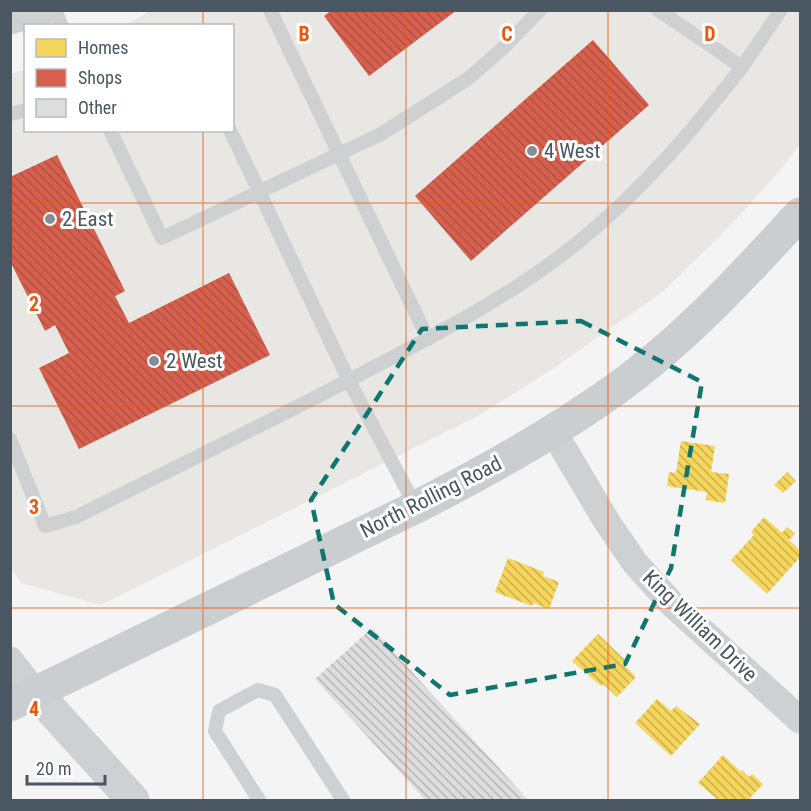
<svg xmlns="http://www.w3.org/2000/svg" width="811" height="811" font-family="'Roboto Condensed',sans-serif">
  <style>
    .commercial { fill: #e8e7e3 }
    .homes { fill: url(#homes-back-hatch) }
    .shops { fill: url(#shops-back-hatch) }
    .building { fill: url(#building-back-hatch) }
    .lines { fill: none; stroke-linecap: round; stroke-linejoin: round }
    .lane { stroke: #ced0d2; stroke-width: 14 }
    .street { stroke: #ced0d2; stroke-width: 27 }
    .secondary { stroke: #ced0d4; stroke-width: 33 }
    .primary { stroke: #caced1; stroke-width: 33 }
    .marked { fill: none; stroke: #0f766e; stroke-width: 4.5; stroke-dasharray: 12 8; stroke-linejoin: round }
    .grid { fill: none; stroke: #e8590c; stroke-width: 1.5; stroke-opacity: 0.55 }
    .poi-dot { fill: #868d94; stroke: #fff; stroke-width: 2 }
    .labels { text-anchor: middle; stroke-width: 6; stroke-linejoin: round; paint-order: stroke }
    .poi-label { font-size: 21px; fill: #4a5661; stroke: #fff; text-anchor: start }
    .street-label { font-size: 21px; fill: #4a5661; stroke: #fff }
    .grid-label { font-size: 20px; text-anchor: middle; font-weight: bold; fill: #e8590c; stroke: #fff; stroke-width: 6; stroke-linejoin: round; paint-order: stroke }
  </style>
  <defs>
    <pattern id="homes-back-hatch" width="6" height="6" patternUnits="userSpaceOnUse" patternTransform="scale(1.5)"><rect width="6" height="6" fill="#f6d55c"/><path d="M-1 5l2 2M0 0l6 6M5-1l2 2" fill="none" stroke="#c9b04f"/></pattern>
    <pattern id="shops-back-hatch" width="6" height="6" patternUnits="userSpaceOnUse" patternTransform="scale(1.5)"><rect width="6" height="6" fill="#d6604d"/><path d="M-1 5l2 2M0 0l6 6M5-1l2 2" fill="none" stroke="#b05243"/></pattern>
    <pattern id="building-back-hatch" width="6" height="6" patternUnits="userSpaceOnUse" patternTransform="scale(1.5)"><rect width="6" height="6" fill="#ddddde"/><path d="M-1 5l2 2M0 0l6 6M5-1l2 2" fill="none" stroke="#b5b6b7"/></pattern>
  </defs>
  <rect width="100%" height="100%" fill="#f4f4f4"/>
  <!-- commercial -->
  <path class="commercial" d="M151,10L800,11V145L772,180L720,236L661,293L554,368L480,415L101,605L21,583L11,569L10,74L25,69L26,130H232V26L126,25Z"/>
  <!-- homes -->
  <path class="homes" d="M681,441L715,446L711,472L729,474L725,503L706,500L707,492L667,486L669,472L676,473Z
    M787,472L796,481L783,493L774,485Z
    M764,517L782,533L787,527L795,534L789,540L800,550V557L767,594L731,560L754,535L751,532Z
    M508,558L544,572L543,576L559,582L549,609L533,603L532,606L495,592Z
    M598,634L625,660L622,663L636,677L617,697L603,684L601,686L572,661Z
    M657,699L671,711L676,706L700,724L671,756L635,723Z
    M723,755L741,772L742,770L749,777L752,774L763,784L748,800H718L698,783Z"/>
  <!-- shops -->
  <path class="shops" d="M332,10H457L369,76L324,16Z
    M593,40L649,105L471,261L415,196Z
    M57,155L125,291L115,296L129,323L229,273L270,355L79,449L39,368L69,353L55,325L45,331L10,261V177Z"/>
  <!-- building -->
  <path class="building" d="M372,628L528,800H425L315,679Z"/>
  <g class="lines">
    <!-- lane -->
    <path class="lane" d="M55,10L62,26
      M270,10L428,339
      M742,67L781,10
      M10,114L26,110
      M110,130L162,238L381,134L469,78L504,47L540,10
      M230,130L349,381L416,507
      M10,439L45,526L76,517C178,466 280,417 380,364C450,327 520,290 581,240C643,189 693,130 742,67L658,10
      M259,800L215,731L219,711L258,690L275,695L343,800"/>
    <!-- street -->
    <path class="street" d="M10,21L47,10
      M553,431L607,522L635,563L672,604L800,720
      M10,660L36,693"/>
    <!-- secondary -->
    <path class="secondary" d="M36,693L133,800"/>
    <!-- primary -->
    <path class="primary" d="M10,705L416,507C485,472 553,434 616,389C685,339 743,276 800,214"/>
  </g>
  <!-- marked area -->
  <path class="marked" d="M581,321L702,382L671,568L625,664L450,695L334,604L311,500L422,329Z"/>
  <!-- grid -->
  <path class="grid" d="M203,10V26M406,10V800M608,10V800M203,130V800M10,203H800M10,406H800M10,608H800"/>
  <!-- markers -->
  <g class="poi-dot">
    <circle cx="532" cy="151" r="6"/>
    <circle cx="50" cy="219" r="6"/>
    <circle cx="154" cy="361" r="6"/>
  </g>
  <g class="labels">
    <!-- poi labels -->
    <g class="poi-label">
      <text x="544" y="158">4 West</text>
      <text x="62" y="226">2 East</text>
      <text x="166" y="368">2 West</text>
    </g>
    <!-- street labels -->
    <g class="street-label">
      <text transform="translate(431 497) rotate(-27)" y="7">North Rolling Road</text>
      <text transform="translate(700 626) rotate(44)" y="7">King William Drive</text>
    </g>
  </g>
  <g class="grid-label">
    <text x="304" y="41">B</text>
    <text x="507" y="41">C</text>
    <text x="710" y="41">D</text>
    <text x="34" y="311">2</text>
    <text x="34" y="514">3</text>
    <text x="34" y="716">4</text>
  </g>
  <!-- border -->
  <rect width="811" height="811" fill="none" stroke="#4a5661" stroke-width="24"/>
  <!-- legend -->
  <rect x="24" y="24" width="210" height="108" fill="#ffffff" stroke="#b7bbc0" stroke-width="1.5"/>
  <rect x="36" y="39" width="30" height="18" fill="#f6d55c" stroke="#b7bbc0" stroke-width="1.5"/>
  <text x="78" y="54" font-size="18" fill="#4a5661">Homes</text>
  <rect x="36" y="69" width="30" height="18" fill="#d6604d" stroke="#b7bbc0" stroke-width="1.5"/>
  <text x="78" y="84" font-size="18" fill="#4a5661">Shops</text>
  <rect x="36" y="99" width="30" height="18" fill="#ddddde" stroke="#b7bbc0" stroke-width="1.5"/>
  <text x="78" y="114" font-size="18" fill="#4a5661">Other</text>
  <!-- scale -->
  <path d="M27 775v9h78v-9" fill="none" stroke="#4a5661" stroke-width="3"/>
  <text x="36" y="775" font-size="18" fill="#4a5661" stroke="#ffffff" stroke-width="4.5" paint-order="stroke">20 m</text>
</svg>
